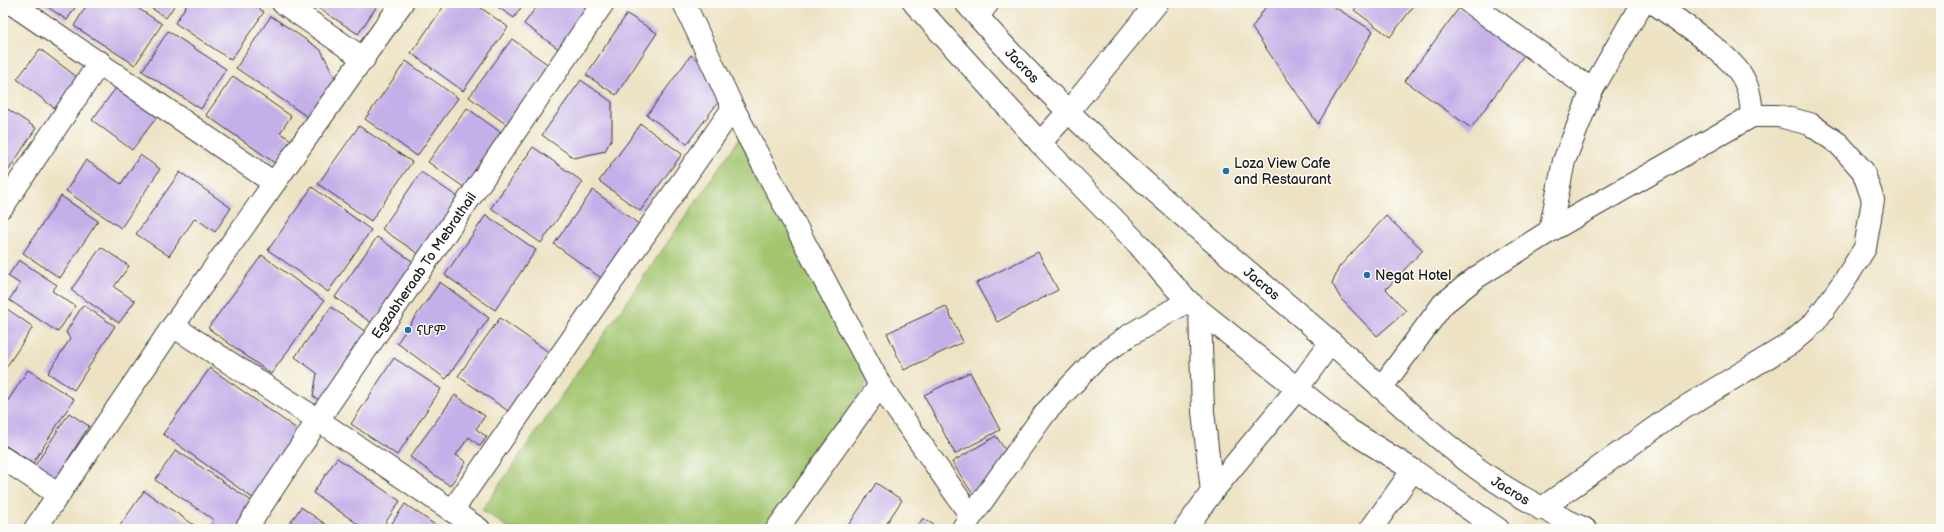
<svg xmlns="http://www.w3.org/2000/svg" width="1944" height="532" font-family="'Balsamiq Sans','Noto Sans Ethiopic',sans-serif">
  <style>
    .green { fill: #a2c56e; stroke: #5f7045 }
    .building { fill: #c4b0e8 }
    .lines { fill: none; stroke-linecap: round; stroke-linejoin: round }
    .minor-casing { stroke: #3b3a35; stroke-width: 24 }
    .primary-casing { stroke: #3b3a35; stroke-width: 24 }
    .minor { stroke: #fff; stroke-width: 22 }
    .primary { stroke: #fff; stroke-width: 22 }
    .poi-dot { fill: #1f6fb2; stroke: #fdfcf7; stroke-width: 1.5 }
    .labels { text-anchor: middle; stroke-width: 3; stroke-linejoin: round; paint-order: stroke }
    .street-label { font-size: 14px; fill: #1c1c1c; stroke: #fdfcf7 }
    .poi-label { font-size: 14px; fill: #1c1c1c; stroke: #fdfcf7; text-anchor: start }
  </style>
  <rect width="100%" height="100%" fill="#fdfcf7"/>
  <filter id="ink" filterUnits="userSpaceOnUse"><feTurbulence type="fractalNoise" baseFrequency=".025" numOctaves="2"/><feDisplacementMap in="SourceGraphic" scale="8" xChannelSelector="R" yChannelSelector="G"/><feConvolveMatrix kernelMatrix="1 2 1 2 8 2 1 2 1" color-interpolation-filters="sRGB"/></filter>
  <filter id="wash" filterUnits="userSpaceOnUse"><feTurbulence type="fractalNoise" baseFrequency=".012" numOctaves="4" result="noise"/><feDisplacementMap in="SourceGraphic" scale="16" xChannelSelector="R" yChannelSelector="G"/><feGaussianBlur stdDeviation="0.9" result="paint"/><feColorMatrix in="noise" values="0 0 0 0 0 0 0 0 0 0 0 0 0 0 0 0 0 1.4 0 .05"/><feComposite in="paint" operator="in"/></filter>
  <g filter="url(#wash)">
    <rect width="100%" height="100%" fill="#ede3c4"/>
    <!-- green -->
    <path class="green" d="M740,138L873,375L766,529H510L482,510Z"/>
    <g id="blocks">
      <!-- building -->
      <path class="building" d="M42,3H78L67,20Z
        M88,3H130L162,24L135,65L74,26Z
        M144,3H176L166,18Z
        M188,3H250L264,12L231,60L175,23Z
        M320,3H379L358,34L317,7Z
        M446,3H474L508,27L463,91L411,53Z
        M492,3H524L514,18Z
        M539,3H592L560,50L524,24Z
        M1268,3H1328L1373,31L1318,124L1252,28Z
        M1360,3H1416L1390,37L1354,10Z
        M1459,8L1524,55L1471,128L1405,81Z
        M627,14L657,33L616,95L586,75Z
        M271,16L321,50L337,82L312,120L236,68Z
        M168,31L226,69L201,109L142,71Z
        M512,39L550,66L507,125L469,97Z
        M40,49L81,80L58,111L17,79Z
        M691,55L709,69L722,97L687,144L647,115Z
        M406,61L458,98L417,156L365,119Z
        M233,76L291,116L280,133L291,140L275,163L206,115Z
        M581,80L612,102V138L605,151L574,158L542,135Z
        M119,84L159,114L132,150L92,120Z
        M3,106L36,128L3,179Z
        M467,108L503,134L465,188L428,162Z
        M641,124L682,154L640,211L599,181Z
        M359,126L412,162L371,221L318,184Z
        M533,147L583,182L541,243L491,208Z
        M140,155L160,169L121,228L66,191L86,160L121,184Z
        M180,172L231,208L215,232L195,218L169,256L136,234Z
        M421,172L459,198L420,255L382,229Z
        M312,187L371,230L328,292L268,250Z
        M593,190L640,225L601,278L554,244Z
        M61,196L98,221L60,278L23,253Z
        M486,215L536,250L495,310L445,275Z
        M1386,216L1423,250L1386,289L1406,311L1377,336L1341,299L1332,283L1339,267Z
        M377,237L415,263L373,324L335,297Z
        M101,247L129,266L114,287L135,301L119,323L71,290Z
        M1038,252L1058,290L997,322L976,283Z
        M262,255L324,301L271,374L208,328Z
        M19,260L57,285L52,291L75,306L58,332L9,300L20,284L8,276Z
        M440,282L489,318L446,379L397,343Z
        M83,305L115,326L74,390L48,373L70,339L66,332Z
        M3,306L33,327L3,372Z
        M946,306L963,342L904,370L887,333Z
        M331,307L370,335L322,402L313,396L317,373L295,357Z
        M500,318L550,353L508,411L458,376Z
        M394,358L441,389L397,455L351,424Z
        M210,368L301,432L254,499L163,434Z
        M28,370L74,399L33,463L3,444V408Z
        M970,372L1000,430L955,454L924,395Z
        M455,395L485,416L476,429L487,437L480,446L469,437L456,455L466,462L450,486L410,457Z
        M69,413L89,426L55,480L34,467Z
        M996,436L1009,456L974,496L952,462Z
        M176,450L256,504L239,529H208L214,520L155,480Z
        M337,458L400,501L381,529H365L313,493Z
        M876,483L902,500L883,529H846Z
        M144,491L200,529H122L119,527Z
        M405,504L441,529H388Z
        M301,507L332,529H286Z
        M923,518L940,529H916Z"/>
    </g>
  </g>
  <g filter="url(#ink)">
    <use href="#blocks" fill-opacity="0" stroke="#3b3a35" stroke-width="1"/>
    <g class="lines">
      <defs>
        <g id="minor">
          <path d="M11,3L274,183"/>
          <path d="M283,3L364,59"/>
          <path d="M684,3L733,108L880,385L971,516"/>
          <path d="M1470,3L1592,90"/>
          <path d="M1654,3C1677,20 1731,55 1743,78C1750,90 1751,103 1752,116"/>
          <path d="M978,16L988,3"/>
          <path d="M1040,143L1068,112L1157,3"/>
          <path d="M3,206L100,62"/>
          <path d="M1550,231L1564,161L1592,90L1642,3"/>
          <path d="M173,326L318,420L479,529"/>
          <path d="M1381,388L1443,304L1477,277L1550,231L1752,116H1779L1810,124L1839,144L1863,171L1873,200L1865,248L1845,280L1814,323L1791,343L1674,414L1541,509"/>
          <path d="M3,458L59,495"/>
          <path d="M452,511L733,108"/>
          <path d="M963,528L1045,413L1096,359L1128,336L1188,301"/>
          <path d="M35,529L173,326L402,3"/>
          <path id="s1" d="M246,529L318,420L603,3"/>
          <path d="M777,529L880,385"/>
          <path d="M1371,529L1413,470"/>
        </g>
        <g id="primary">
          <path d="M914,3L1040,143L1139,245L1163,274L1188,301L1349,430L1413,470L1498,529"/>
          <path id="s2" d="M966,3C1068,123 1191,223 1310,324C1366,372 1419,425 1478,469C1511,493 1548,512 1585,529"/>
          <path d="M1200,311L1203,412L1212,492"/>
          <path d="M1185,529L1212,492L1297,389L1331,342"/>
        </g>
      </defs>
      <!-- minor casing -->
      <use href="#minor" class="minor-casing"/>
      <!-- primary casing -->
      <use href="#primary" class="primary-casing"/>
      <!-- minor -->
      <use href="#minor" class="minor"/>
      <!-- primary -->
      <use href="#primary" class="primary"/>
    </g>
  </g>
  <!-- markers -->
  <g class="poi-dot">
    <circle cx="1226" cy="171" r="4"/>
    <circle cx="1367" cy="275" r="4"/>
    <circle cx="408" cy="330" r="4"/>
  </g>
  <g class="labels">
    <!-- street labels -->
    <g class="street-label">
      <text dy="5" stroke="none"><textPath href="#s2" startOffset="84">Jacros</textPath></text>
      <text dy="5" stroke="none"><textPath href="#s1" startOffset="318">Egzabheraab To Mebrathail</textPath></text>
      <text dy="5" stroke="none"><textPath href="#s2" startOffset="408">Jacros</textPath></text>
      <text dy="5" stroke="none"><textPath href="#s2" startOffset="732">Jacros</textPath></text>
    </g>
    <!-- poi labels -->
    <g class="poi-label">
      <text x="1234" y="168">Loza View Cafe<tspan x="1234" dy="16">and Restaurant</tspan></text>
      <text x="1375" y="280">Negat Hotel</text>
      <text x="416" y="335">ናሆም</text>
    </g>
  </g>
  <!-- margin -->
  <rect width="1944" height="532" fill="none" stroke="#fdfcf7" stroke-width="16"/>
</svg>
